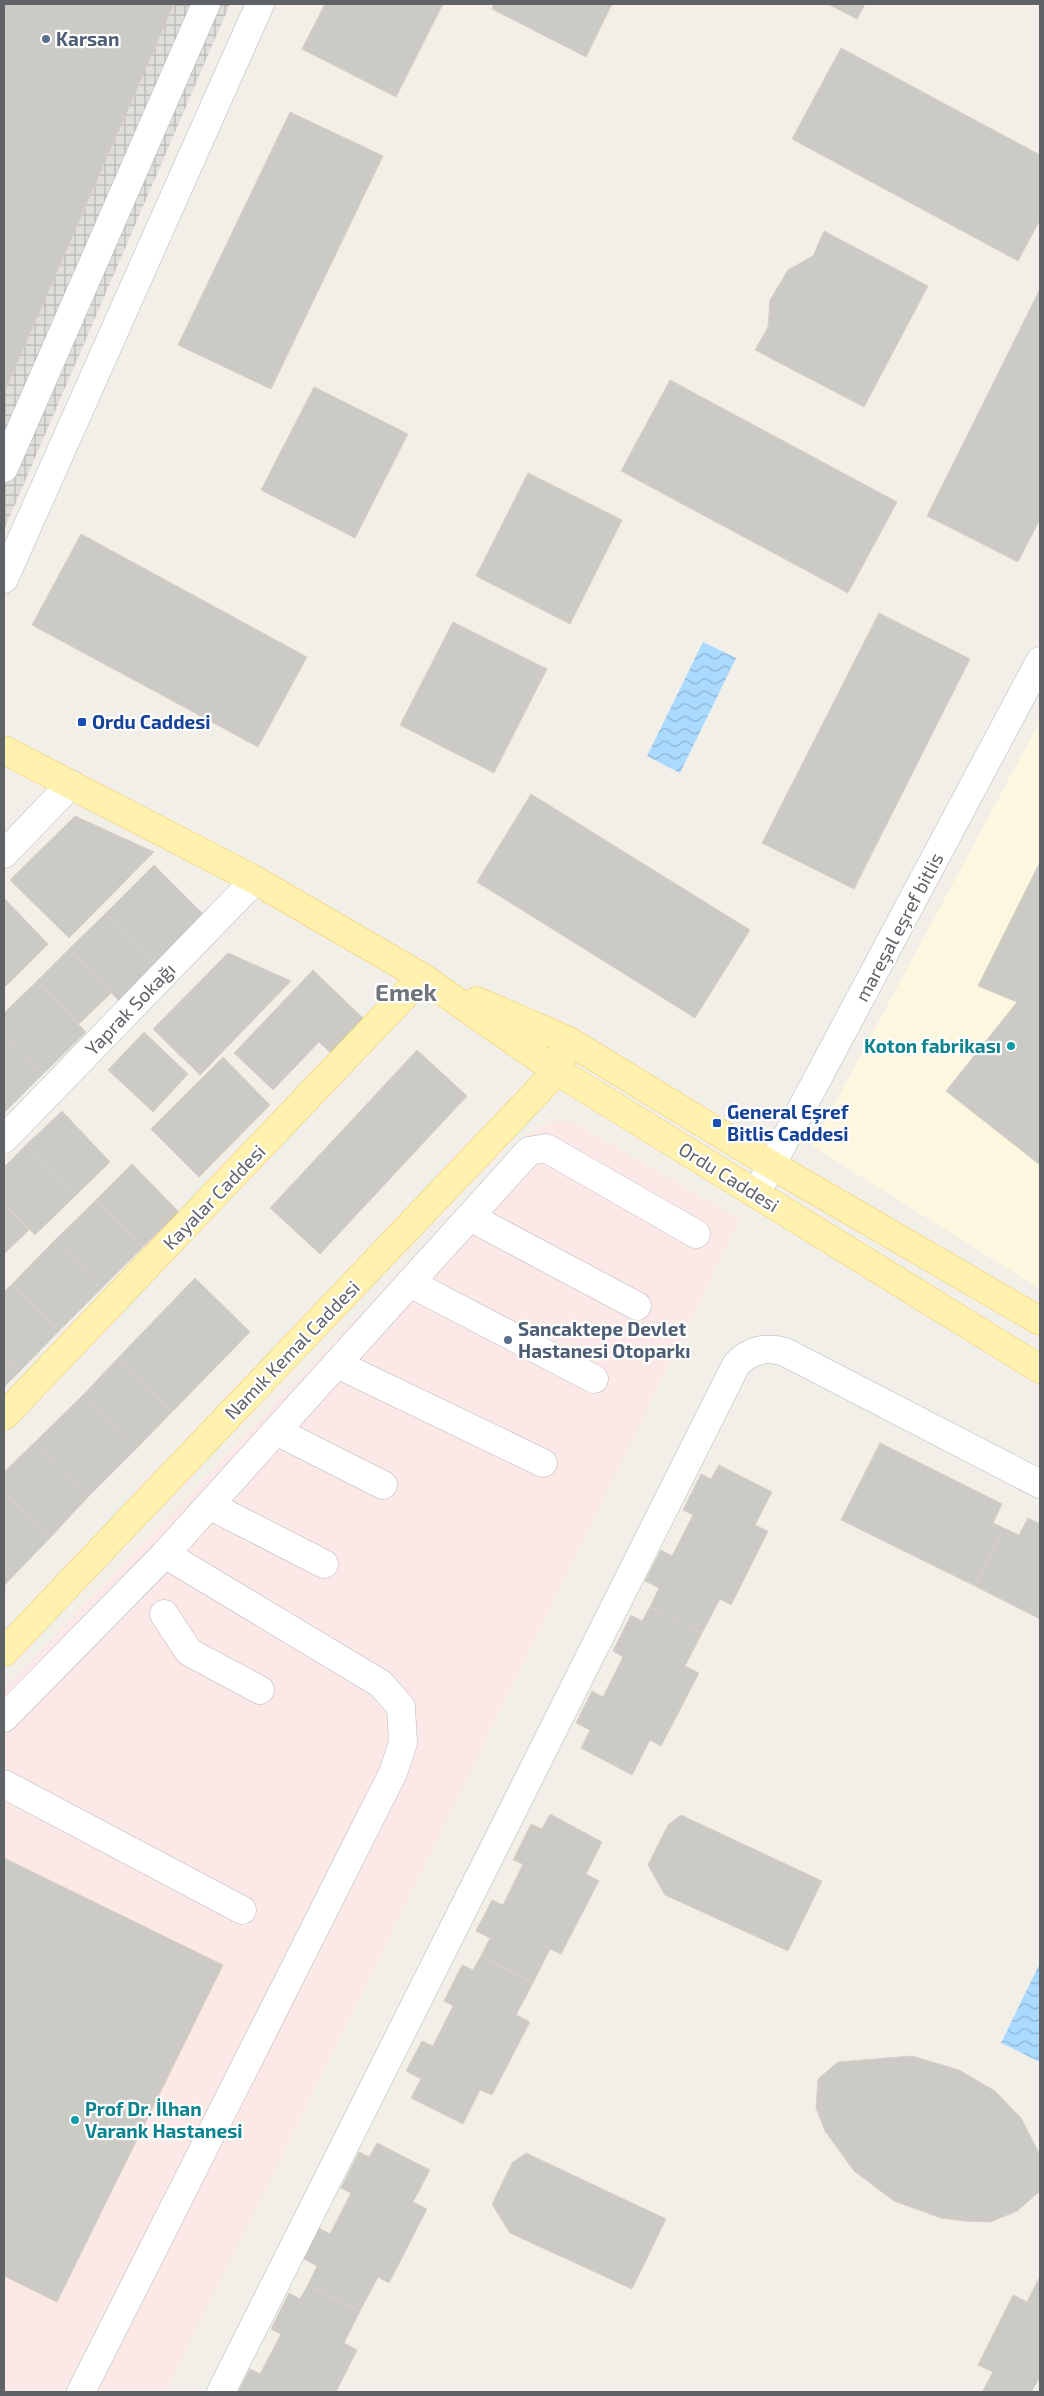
<svg xmlns="http://www.w3.org/2000/svg" width="1044" height="2396" font-family="'Exo 2',sans-serif">
  <style>
    .commercial { fill: #fef7e0 }
    .industrial { fill: url(#industrial-grid) }
    .medical { fill: #fce8e6 }
    .water { fill: url(#water-waves) }
    .building { fill: #cccac5; stroke: #d6d1c6 }
    .lines { fill: none; stroke-linecap: round; stroke-linejoin: round }
    .minor-casing { stroke: #b5b8bc; stroke-width: 29 }
    .major-casing { stroke: #f2c960; stroke-width: 29 }
    .minor { stroke: #fff; stroke-width: 28 }
    .major { stroke: #fff2af; stroke-width: 28 }
    .service-dot { fill: #5c6f8a; stroke: #fff; stroke-width: 2 }
    .transit-dot { fill: #1a4fb4; stroke: #fff; stroke-width: 2 }
    .culture-dot { fill: #0f9aa8; stroke: #fff; stroke-width: 2 }
    .labels { text-anchor: middle; stroke-width: 4.5; stroke-linejoin: round; paint-order: stroke }
    .service-label { font-size: 19px; font-weight: bold; fill: #4e5e75; stroke: #fff; text-anchor: start }
    .transit-label { font-size: 19px; font-weight: bold; fill: #164399; stroke: #fff; text-anchor: start }
    .street-label { font-size: 19px; fill: #5f6368; stroke: #fff }
    .culture-label { font-size: 19px; font-weight: bold; fill: #0d838f; stroke: #fff; text-anchor: end }
    .district-label { font-size: 24px; font-weight: bold; fill: #70757a; stroke: #fff }
  </style>
  <defs>
    <pattern id="industrial-grid" width="8" height="8" patternUnits="userSpaceOnUse" patternTransform="scale(1.25)"><rect width="8" height="8" fill="#e0deda"/><path d="M0 4h8M4 0v8" fill="none" stroke="#b9b8b5"/></pattern>
    <pattern id="water-waves" width="16" height="10" patternUnits="userSpaceOnUse" patternTransform="scale(1.25)"><rect width="16" height="10" fill="#aadaff"/><path d="M0 5q4-4 8 0t8 0" fill="none" stroke="#8eb4d2"/></pattern>
  </defs>
  <rect width="100%" height="100%" fill="#f1efe8"/>
  <!-- commercial -->
  <path class="commercial" d="M1040,721V1289L812,1146Z"/>
  <!-- industrial -->
  <path class="industrial" d="M4,4H230L4,530Z"/>
  <!-- medical -->
  <path class="medical" d="M549,1121H571L740,1219L338,2043L165,2392H4V1689L164,1522L529,1134Z"/>
  <!-- water -->
  <path class="water" d="M703,642L736,658L680,773L647,756Z
    M1040,1963V2062L1001,2043Z"/>
  <!-- building -->
  <path class="building" d="M4,4H174L4,393Z
    M325,4H443L396,97L302,49Z
    M494,4H612L586,57L492,9Z
    M828,4H865L857,19Z
    M841,48L1040,155V220L1018,261L792,139Z
    M290,112L383,156L271,389L178,345Z
    M824,231L928,286L864,407L755,350L768,327L770,300L788,270L813,256Z
    M1040,289V519L1018,562L927,516Z
    M670,380L897,502L848,593L621,471Z
    M314,387L408,434L355,538L261,490Z
    M528,473L622,520L570,624L476,576Z
    M81,534L307,657L258,747L32,625Z
    M879,613L970,659L854,889L762,843Z
    M453,622L547,669L494,773L400,725Z
    M531,794L750,930L695,1018L477,882Z
    M75,816L154,852L69,938L10,880Z
    M1040,862V1165L946,1091L1017,1002L978,986Z
    M154,865L208,919L160,967L106,913Z
    M4,898L48,944L6,986L4,984Z
    M106,913L160,967L122,1004L69,949Z
    M69,949L111,993L79,1024L37,981Z
    M228,953L291,981L200,1075L153,1029Z
    M313,970L366,1021L333,1055L319,1042L273,1090L234,1053Z
    M37,981L86,1032L43,1074L4,1033V1013Z
    M144,1032L188,1074L153,1112L108,1070Z
    M4,1033L43,1074L4,1113Z
    M417,1050L467,1096L320,1254L270,1208Z
    M223,1057L270,1105L199,1177L151,1129Z
    M62,1111L110,1162L76,1195L26,1145Z
    M26,1145L76,1195L35,1235L4,1203V1167Z
    M132,1164L179,1212L143,1247L96,1200Z
    M96,1200L143,1247L101,1289L54,1241Z
    M4,1203L29,1230L4,1254Z
    M54,1241L101,1289L59,1331L12,1284Z
    M195,1278L250,1332L172,1412L117,1359Z
    M12,1284L59,1331L18,1373L4,1358V1292Z
    M4,1358L18,1373L4,1387Z
    M117,1359L172,1412L138,1447L84,1394Z
    M84,1394L138,1447L87,1498L34,1443Z
    M34,1443L87,1498L51,1537L4,1492V1472Z
    M880,1443L1002,1504L993,1523L1004,1528L975,1586L841,1520Z
    M719,1465L772,1492L755,1525L768,1531L731,1605L720,1599L702,1633L650,1607L659,1588L645,1581L661,1550L672,1556L693,1515L683,1510L701,1474L711,1479Z
    M4,1492L51,1537L15,1574L4,1564Z
    M1028,1518L1040,1524V1619L975,1586L1004,1528L1019,1535Z
    M4,1564L15,1574L4,1586Z
    M650,1607L702,1633L685,1666L699,1673L661,1746L650,1740L632,1775L581,1748L590,1730L576,1723L592,1691L603,1697L623,1657L613,1651L631,1615L642,1621Z
    M550,1814L602,1842L586,1874L599,1881L561,1954L550,1949L533,1983L481,1956L490,1938L476,1931L492,1900L503,1905L523,1864L513,1860L531,1824L542,1829Z
    M681,1815L822,1881L788,1951L665,1895L648,1865L668,1825Z
    M4,1858L223,1965L57,2302L4,2276Z
    M481,1956L533,1983L516,2015L530,2022L492,2095L480,2090L463,2124L411,2098L421,2079L406,2071L422,2041L433,2046L453,2006L444,2001L462,1965L473,1970Z
    M912,2056L959,2070L995,2091L1021,2118L1040,2155V2186L1039,2192L1017,2211L990,2222L965,2221L941,2218L894,2201L854,2171L825,2131L816,2108L818,2079L838,2062Z
    M377,2143L430,2170L413,2202L427,2209L389,2283L378,2277L360,2311L308,2285L317,2266L304,2259L319,2228L330,2234L351,2193L341,2188L359,2152L369,2157Z
    M526,2153L666,2219L632,2289L510,2233L492,2204L512,2163Z
    M1040,2276V2377L1031,2392H982L993,2372L978,2365L1013,2295L1027,2302Z
    M308,2285L360,2311L344,2343L357,2350L336,2392H238L250,2369L260,2374L281,2334L271,2329L289,2293L300,2299Z"/>
  <g class="lines">
    <defs>
      <path id="minor" d="M4,468L206,4
        M4,579L260,4
        M4,854L71,784
        M4,1139L255,880
        M756,1194L1040,661
        M470,1217L637,1306
        M410,1283L594,1379
        M337,1364L543,1463
        M276,1431L383,1485
        M209,1505L324,1564
        M165,1554L529,1151L546,1148L696,1234
        M164,1614L189,1652L260,1690
        M4,1718L165,1554L381,1684L401,1707L403,1743L393,1773L81,2392
        M4,1784L242,1910
        M221,2392L736,1365C750,1350 765,1346 785,1352L1040,1484"/>
      <path id="major" d="M4,750L255,880L422,977L557,1071L1040,1369
        M477,1001L567,1040L772,1165L1040,1321
        M4,1416L422,977
        M4,1652L557,1071L567,1040"/>
    </defs>
    <!-- minor casing -->
    <use href="#minor" class="minor-casing"/>
    <!-- major casing -->
    <use href="#major" class="major-casing"/>
    <!-- minor -->
    <use href="#minor" class="minor"/>
    <!-- major -->
    <use href="#major" class="major"/>
  </g>
  <!-- markers -->
  <g class="service-dot">
    <circle cx="46" cy="39" r="5"/>
    <circle cx="508" cy="1340" r="5"/>
  </g>
  <g class="transit-dot">
    <rect x="77" y="717" width="10" height="10" rx="2.5"/>
    <rect x="712" y="1118" width="10" height="10" rx="2.5"/>
  </g>
  <g class="culture-dot">
    <circle cx="1011" cy="1046" r="5"/>
    <circle cx="75" cy="2120" r="5"/>
  </g>
  <g class="labels">
    <!-- service labels -->
    <g class="service-label">
      <text x="56" y="46">Karsan</text>
      <text x="518" y="1336">Sancaktepe Devlet<tspan x="518" dy="22">Hastanesi Otoparkı</tspan></text>
    </g>
    <!-- transit labels -->
    <g class="transit-label">
      <text x="92" y="729">Ordu Caddesi</text>
      <text x="727" y="1119">General Eşref<tspan x="727" dy="22">Bitlis Caddesi</tspan></text>
    </g>
    <!-- street labels -->
    <g class="street-label">
      <text transform="translate(899 927) rotate(-62)" y="7">mareşal eşref bitlis</text>
      <text transform="translate(130 1009) rotate(-46)" y="7">Yaprak Sokağı</text>
      <text transform="translate(729 1177) rotate(32)" y="7">Ordu Caddesi</text>
      <text transform="translate(214 1197) rotate(-46)" y="7">Kayalar Caddesi</text>
      <text transform="translate(292 1350) rotate(-46)" y="7">Namık Kemal Caddesi</text>
    </g>
    <!-- culture labels -->
    <g class="culture-label">
      <text x="1001" y="1053">Koton fabrikası</text>
      <text x="85" y="2116" text-anchor="start">Prof Dr. İlhan<tspan x="85" dy="22">Varank Hastanesi</tspan></text>
    </g>
    <!-- district labels -->
    <g class="district-label">
      <text x="406" y="1001">Emek</text>
    </g>
  </g>
  <!-- border -->
  <rect width="1044" height="2396" fill="none" stroke="#5f6368" stroke-width="10"/>
</svg>
